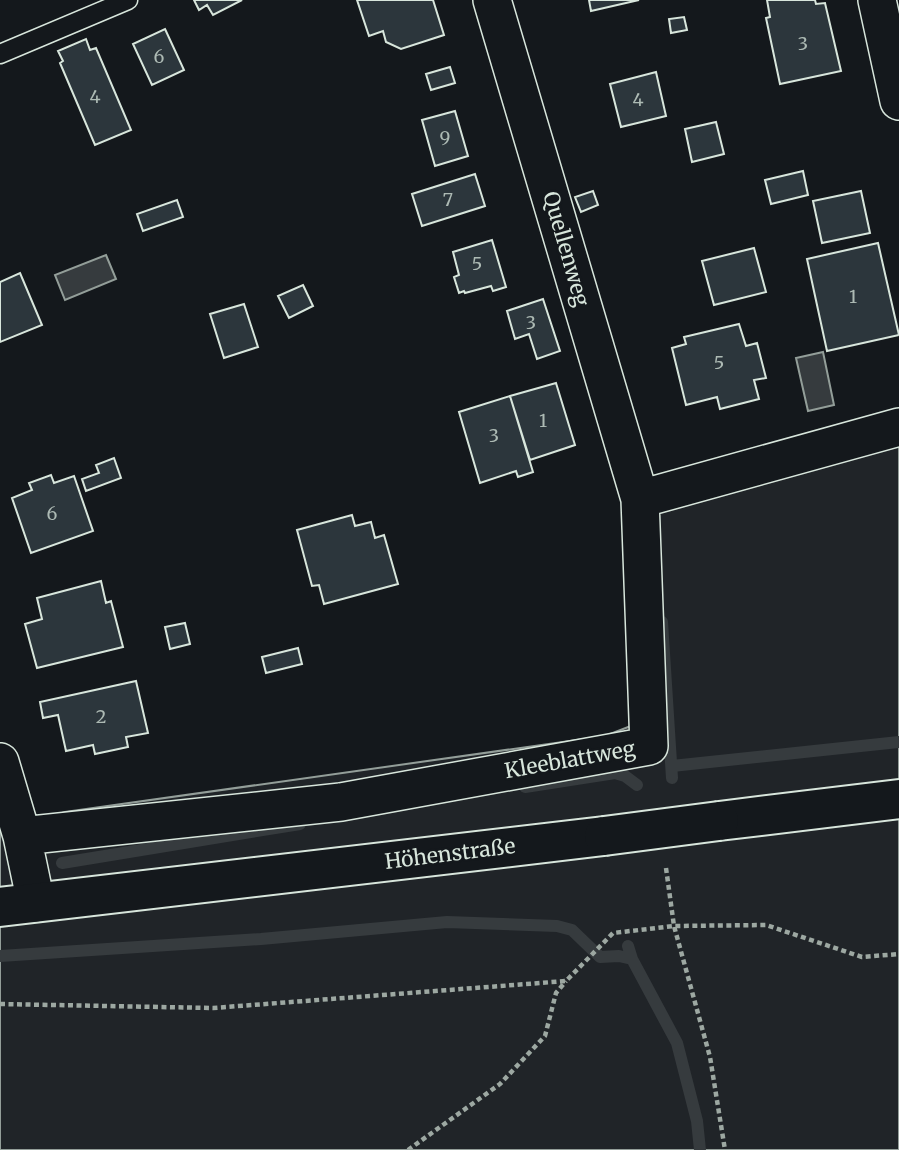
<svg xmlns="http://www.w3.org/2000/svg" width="899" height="1150" font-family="Merriweather,serif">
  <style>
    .green { fill: #202428; stroke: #939e99; stroke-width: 2 }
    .water { fill: #363b3e; stroke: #939e99; stroke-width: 2 }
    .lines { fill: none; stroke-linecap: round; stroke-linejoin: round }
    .stream { stroke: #363b3e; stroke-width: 12 }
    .building { fill: #2c363c; stroke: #d8e6dc; stroke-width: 2 }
    .lane-casing { stroke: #d8e6dc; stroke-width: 21 }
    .street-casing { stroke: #d8e6dc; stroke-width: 40 }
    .secondary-casing { stroke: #d8e6dc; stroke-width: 42 }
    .path { stroke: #9da8a2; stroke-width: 4.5; stroke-dasharray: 5 3.5; stroke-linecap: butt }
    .lane { stroke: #14181c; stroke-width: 18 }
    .street { stroke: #14181c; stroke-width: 37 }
    .secondary { stroke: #14181c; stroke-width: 38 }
    .secondary-bridge-casing { stroke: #d8e6dc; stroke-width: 42; stroke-linecap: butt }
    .secondary-bridge { stroke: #14181c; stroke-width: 38 }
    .labels { text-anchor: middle; stroke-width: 5; stroke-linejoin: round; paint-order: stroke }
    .number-label { font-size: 18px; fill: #adbab4 }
    .street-label { font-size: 21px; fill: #d8e6dc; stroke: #14181c }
  </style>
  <rect width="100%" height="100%" fill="#14181c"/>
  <!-- green -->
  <path class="green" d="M899,412V1150H0V833L65,812L605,736L636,724L623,484Z"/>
  <!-- water -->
  <path class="water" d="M106,255L116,279L65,300L55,275Z
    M823,352L834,405L808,411L796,358Z"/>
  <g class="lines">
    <!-- stream -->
    <path class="stream" d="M662,622L672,778
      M672,766L899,742
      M525,787L615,773L625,776L637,785
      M62,863L300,824
      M628,946L632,959L677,1043L697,1121L700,1150
      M0,956L261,939L447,922L557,926L572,930L600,957L619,956L632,959"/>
  </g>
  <!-- building -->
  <path class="building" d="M194,0H242L213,15L207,5L199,10Z
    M357,0H433L444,35L401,49L386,42L383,31L369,36Z
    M589,0H639L591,11Z
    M767,0H815L816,4L825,3L841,71L780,84L766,18L770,17Z
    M684,17L687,30L671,33L669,19Z
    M165,29L184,70L152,85L133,44Z
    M86,39L90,50L96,48L131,130L95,145L60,63L63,61L58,51Z
    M450,67L455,83L431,90L426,74Z
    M656,72L666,116L621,127L610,84Z
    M455,111L468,156L435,166L422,120Z
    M716,122L724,154L692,162L685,129Z
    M803,171L808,195L771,204L765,180Z
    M475,174L485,206L422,226L412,194Z
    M593,191L598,205L581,212L575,197Z
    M861,191L870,233L822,243L813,201Z
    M177,200L183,217L143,231L137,214Z
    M492,240L506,287L493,291L491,286L465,293L464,291L459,293L454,277L459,275L453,252Z
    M878,243L899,335L827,351L807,259Z
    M754,248L766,292L714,305L702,261Z
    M20,273L42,325L0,342V282Z
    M303,285L313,306L289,318L278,296Z
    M543,299L560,351L537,359L529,334L515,339L507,311Z
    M244,304L258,347L224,358L210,314Z
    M739,324L746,346L757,343L766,378L754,380L759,399L720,409L717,397L686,405L672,348L686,344L684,337Z
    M556,383L575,445L530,460L510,396Z
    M510,396L533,472L518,477L516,471L480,483L459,412Z
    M114,458L121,478L86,491L82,479L99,473L96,465Z
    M51,475L54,483L74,476L93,531L31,553L12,498L32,490L29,483Z
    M352,515L355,526L371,522L375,538L384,535L398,584L324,604L319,585L312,586L297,530Z
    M101,581L106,603L111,601L123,647L37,668L25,624L42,619L37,598Z
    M185,623L190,644L170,649L165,627Z
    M298,648L302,664L266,673L262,657Z
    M136,681L148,733L126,737L128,747L95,754L93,745L66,751L58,715L43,718L40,702Z"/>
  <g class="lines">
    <defs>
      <path id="lane" d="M0,54L128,0"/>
      <path id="street" d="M877,0L899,101
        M640,499L899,427
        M0,762L22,836L36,903
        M22,836L341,802L649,746L640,499L492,0"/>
      <path id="secondary" d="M719,821L899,799
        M0,907L604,836"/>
    </defs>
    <!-- lane casing -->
    <use href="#lane" class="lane-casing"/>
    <!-- street casing -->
    <use href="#street" class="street-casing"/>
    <!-- secondary casing -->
    <use href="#secondary" class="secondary-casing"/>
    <!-- path -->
    <path class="path" d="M666,868L674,926L710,1057L725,1150
      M0,1004L213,1008L566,981L613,933L674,926L766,925L862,957L899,954
      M408,1150L500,1084L545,1036L556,993L566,981"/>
    <!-- lane -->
    <use href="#lane" class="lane"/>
    <!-- street -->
    <use href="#street" class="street"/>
    <!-- secondary -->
    <use href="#secondary" class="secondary"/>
    <defs>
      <path id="secondary-bridge" d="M604,836L719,821"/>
    </defs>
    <!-- secondary-bridge casing -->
    <use href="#secondary-bridge" class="secondary-bridge-casing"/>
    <!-- secondary-bridge -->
    <use href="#secondary-bridge" class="secondary-bridge"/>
  </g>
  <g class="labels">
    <!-- number labels -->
    <g class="number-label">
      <text x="803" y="50">3</text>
      <text x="159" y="63">6</text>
      <text x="95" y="103">4</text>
      <text x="638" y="106">4</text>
      <text x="445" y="144">9</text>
      <text x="448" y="206">7</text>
      <text x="477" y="270">5</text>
      <text x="853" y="303">1</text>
      <text x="531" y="329">3</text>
      <text x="719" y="369">5</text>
      <text x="543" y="427">1</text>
      <text x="494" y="442">3</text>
      <text x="52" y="520">6</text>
      <text x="101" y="723">2</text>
    </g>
    <!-- street labels -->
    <g class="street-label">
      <text transform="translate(566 249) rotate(74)" y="7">Quellenweg</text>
      <text transform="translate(570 760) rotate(-10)" y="7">Kleeblattweg</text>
      <text transform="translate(450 854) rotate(-7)" y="7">Höhenstraße</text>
    </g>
  </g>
</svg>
